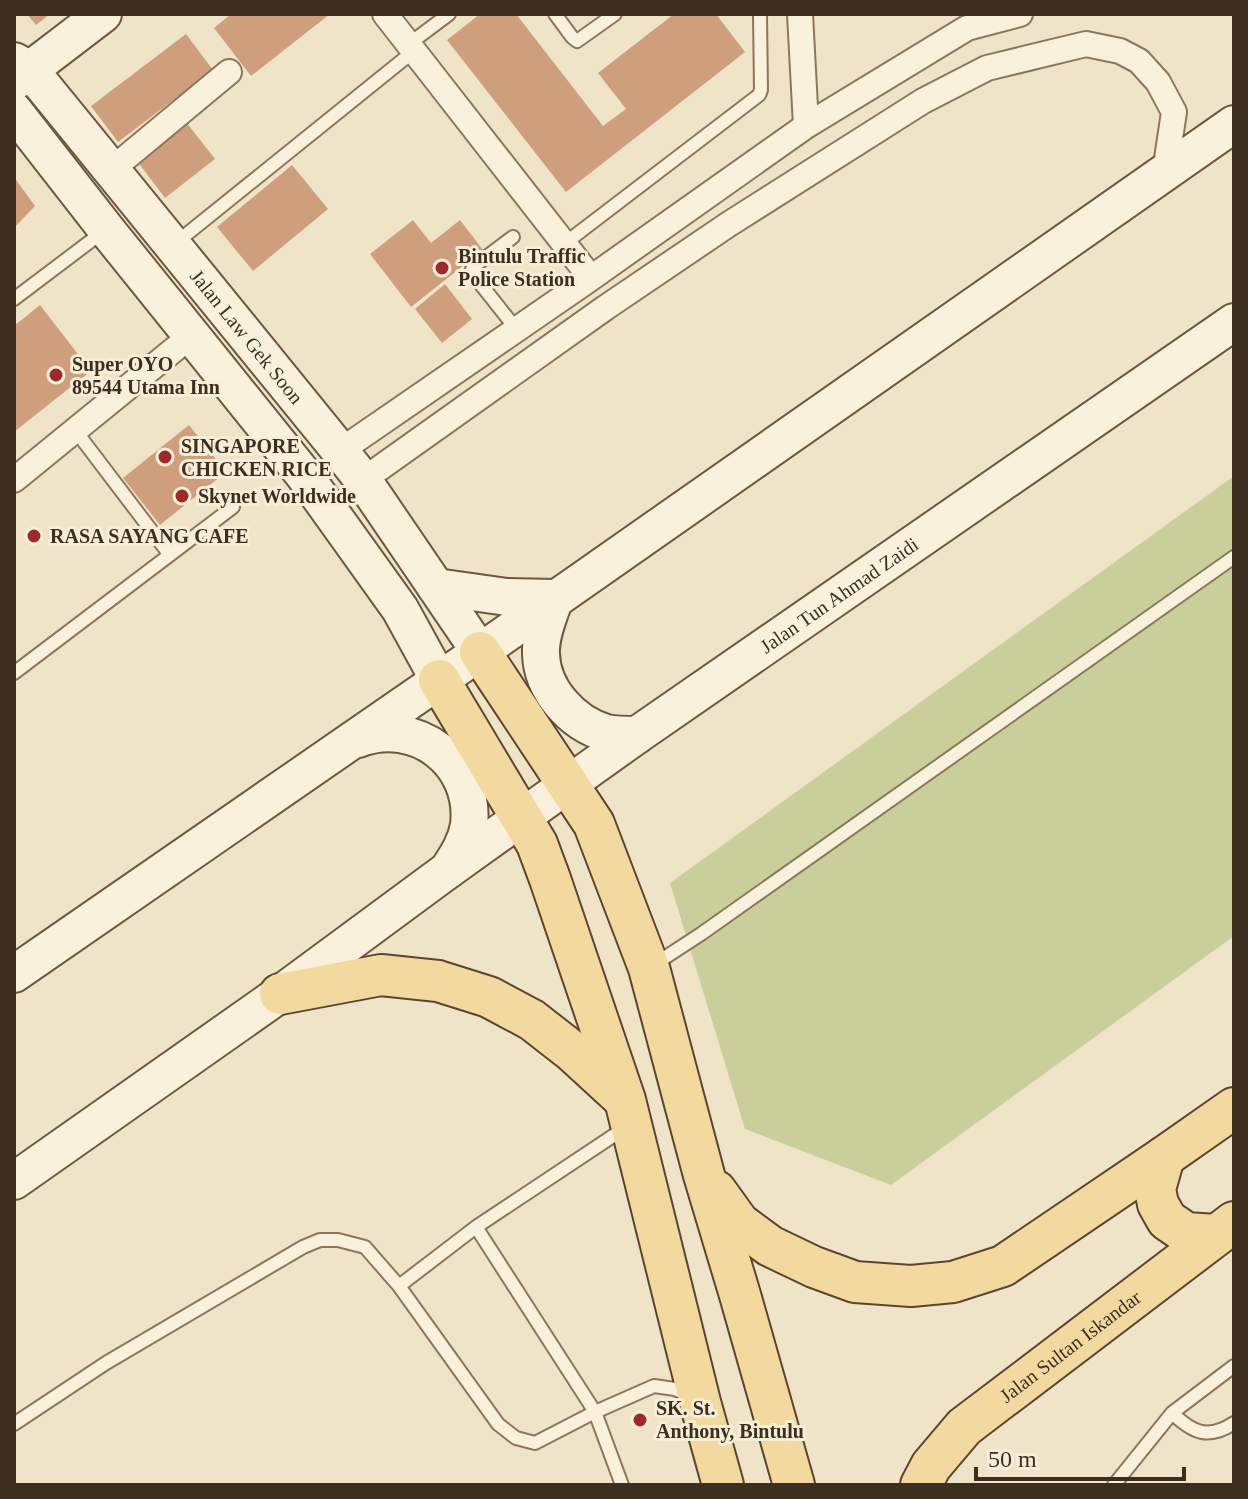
<svg xmlns="http://www.w3.org/2000/svg" width="1248" height="1499" font-family="Georgia,serif">
  <style>
    .green { fill: #c9cf9b }
    .building { fill: #cf9f7d }
    .lines { fill: none; stroke-linecap: round; stroke-linejoin: round }
    .lane-casing { stroke: #8d765c; stroke-width: 16 }
    .street-casing { stroke: #8d765c; stroke-width: 28 }
    .secondary-casing { stroke: #6f573f; stroke-width: 40 }
    .primary-casing { stroke: #5b4430; stroke-width: 44 }
    .lane { stroke: #faf1dc; stroke-width: 12 }
    .street { stroke: #faf1dc; stroke-width: 24 }
    .secondary { stroke: #faf1dc; stroke-width: 36 }
    .primary { stroke: #f3d9a0; stroke-width: 40 }
    .poi-dot { fill: #9e2a2b; stroke: #f7eed8; stroke-width: 3 }
    .labels { text-anchor: middle; stroke-width: 6; stroke-linejoin: round; paint-order: stroke }
    .poi-label { font-size: 20px; font-weight: bold; fill: #3d2e20; stroke: #f7eed8; text-anchor: start }
    .street-label { font-size: 20px; fill: #3d2e20; stroke: #f7eed8 }
  </style>
  <rect width="100%" height="100%" fill="#f0e4c8"/>
  <!-- green -->
  <path class="green" d="M1234,476V936L891,1185L745,1129L670,883Z"/>
  <!-- building -->
  <path class="building" d="M27,14H50L36,25Z
    M231,14H330L251,76L214,28Z
    M480,14H516L603,126L626,109L598,73L674,14H716L745,52L566,192L447,40Z
    M186,34L213,70L118,142L91,106Z
    M186,122L215,159L165,198L137,161Z
    M292,165L328,209L253,271L217,227Z
    M14,177L35,206L14,228Z
    M413,220L431,243L460,220L483,250L411,307L370,254Z
    M445,284L472,319L442,343L415,309Z
    M40,305L91,371L14,432V326Z
    M189,425L226,472L160,525L123,478Z"/>
  <g class="lines">
    <defs>
      <path id="lane" d="M555,14L572,37L577,41L615,14
        M409,44L449,14
        M513,237L473,267L471,272L517,330
        M177,242L414,51
        M564,244L759,95L761,90L760,14
        M14,299L104,231
        M75,430L170,555
        M14,673L233,507
        M655,964L701,934L1234,557
        M399,1286L476,1227
        M1172,1413C1193,1433 1208,1440 1234,1423
        M14,1424L106,1363L303,1247L320,1240H338L365,1247L399,1286L498,1424L516,1438L535,1443L595,1412L654,1386L675,1389L689,1396
        M622,1485L595,1412L476,1227L625,1128
        M1114,1485L1172,1413L1234,1366"/>
      <path id="street" d="M385,14L591,278
        M800,14L806,126
        M111,170L229,72
        M340,451L584,283L806,126L967,28L1020,14
        M14,480L192,335
        M363,480L605,308L729,224L923,101L987,68L1086,44L1120,51L1139,61L1158,82L1174,112L1165,172"/>
      <g id="secondary">
        <path id="s1" d="M14,61L30,70L340,451L363,480L480,652"/>
        <path d="M14,82L103,14"/>
        <path d="M14,111L106,229L304,475L400,609L439,680"/>
        <path d="M436,587L507,597L555,598"/>
        <path d="M555,598C549,615 540,636 541,654C542,690 572,723 606,733C616,735 627,735 637,735"/>
        <path id="s2" d="M448,870L637,735L1234,322"/>
        <path d="M14,974L480,652L1234,124"/>
        <path d="M14,1181L280,994L448,870C457,856 466,843 469,825C476,762 416,717 358,739"/>
      </g>
      <g id="primary">
        <path d="M480,652L594,824L649,968L704,1175L740,1295L794,1485"/>
        <path d="M439,680L537,844L550,879L625,1100L700,1402L723,1485"/>
        <path d="M280,994L381,975L438,981L489,997L532,1020L573,1052L622,1097"/>
        <path d="M1164,1157L1155,1189L1158,1204L1167,1220L1186,1233L1216,1235"/>
        <path d="M716,1191L739,1223L770,1246L814,1267L855,1282L911,1286L953,1282L1003,1266L1164,1157L1234,1108"/>
        <path id="s3" d="M921,1485L931,1466L964,1427L1234,1222"/>
      </g>
    </defs>
    <!-- lane casing -->
    <use href="#lane" class="lane-casing"/>
    <!-- street casing -->
    <use href="#street" class="street-casing"/>
    <!-- secondary casing -->
    <use href="#secondary" class="secondary-casing"/>
    <!-- primary casing -->
    <use href="#primary" class="primary-casing"/>
    <!-- lane -->
    <use href="#lane" class="lane"/>
    <!-- street -->
    <use href="#street" class="street"/>
    <!-- secondary -->
    <use href="#secondary" class="secondary"/>
    <!-- primary -->
    <use href="#primary" class="primary"/>
  </g>
  <!-- markers -->
  <g class="poi-dot">
    <circle cx="442" cy="268" r="8"/>
    <circle cx="56" cy="375" r="8"/>
    <circle cx="165" cy="457" r="8"/>
    <circle cx="182" cy="496" r="8"/>
    <circle cx="34" cy="536" r="8"/>
    <circle cx="640" cy="1420" r="8"/>
  </g>
  <g class="labels">
    <!-- poi labels -->
    <g class="poi-label">
      <text x="458" y="263">Bintulu Traffic<tspan x="458" dy="23">Police Station</tspan></text>
      <text x="72" y="371">Super OYO<tspan x="72" dy="23">89544 Utama Inn</tspan></text>
      <text x="181" y="453">SINGAPORE<tspan x="181" dy="23">CHICKEN RICE</tspan></text>
      <text x="198" y="503">Skynet Worldwide</text>
      <text x="50" y="543">RASA SAYANG CAFE</text>
      <text x="656" y="1415">SK. St.<tspan x="656" dy="23">Anthony, Bintulu</tspan></text>
    </g>
    <!-- street labels -->
    <g class="street-label">
      <text dy="7" stroke="none"><textPath href="#s1" startOffset="362">Jalan Law Gek Soon</textPath></text>
      <text dy="7" stroke="none"><textPath href="#s2" startOffset="478">Jalan Tun Ahmad Zaidi</textPath></text>
      <text dy="7" stroke="none"><textPath href="#s3" startOffset="206">Jalan Sultan Iskandar</textPath></text>
    </g>
  </g>
  <!-- border -->
  <rect width="1248" height="1499" fill="none" stroke="#3d2e20" stroke-width="32"/>
  <!-- scale -->
  <path d="M976 1467v12h208v-12" fill="none" stroke="#3d2e20" stroke-width="4"/>
  <text x="988" y="1467" font-size="24" fill="#3d2e20" stroke="#f7eed8" stroke-width="6" paint-order="stroke">50 m</text>
</svg>
